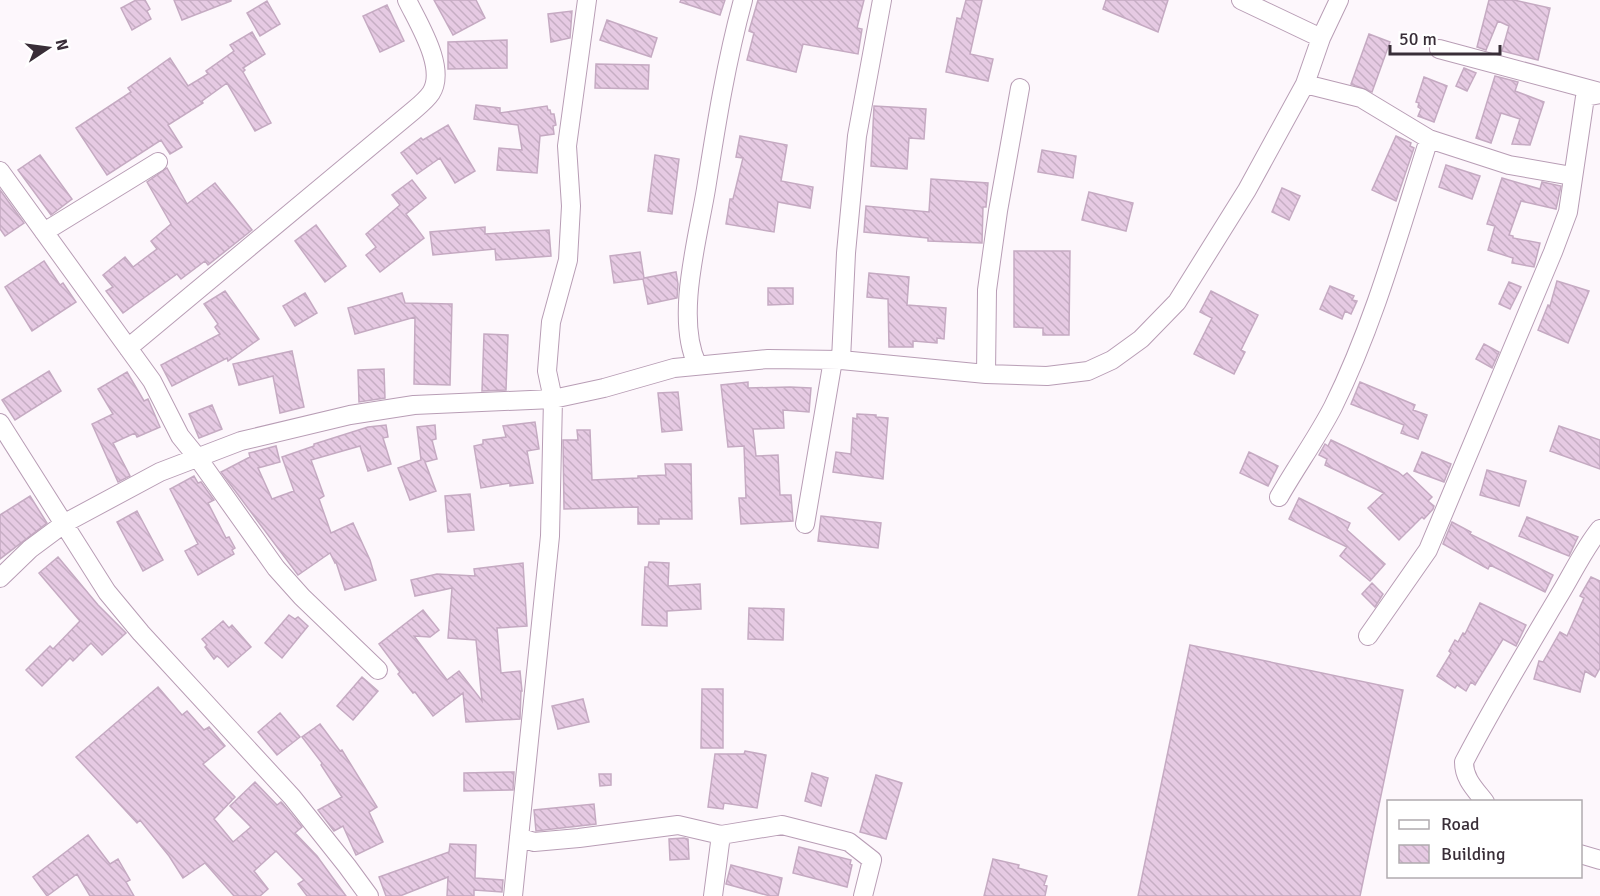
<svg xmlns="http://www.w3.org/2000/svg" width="1600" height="896" font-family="Signika,sans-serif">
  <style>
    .building { fill: url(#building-back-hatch); stroke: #c5aac2; stroke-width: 1.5 }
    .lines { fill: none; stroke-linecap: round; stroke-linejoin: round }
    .minor-casing { stroke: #b89db5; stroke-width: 20 }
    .minor { stroke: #fff; stroke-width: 18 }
  </style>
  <defs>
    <pattern id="building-back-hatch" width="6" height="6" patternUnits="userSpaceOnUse" patternTransform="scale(1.5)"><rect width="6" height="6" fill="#e6cae3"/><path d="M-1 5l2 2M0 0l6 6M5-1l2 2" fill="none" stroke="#c6aec4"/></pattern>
  </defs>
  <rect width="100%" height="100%" fill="#fdf7fc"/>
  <!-- building -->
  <path class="building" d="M136,0H145L150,9L147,11L151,19L132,30L121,8Z
    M174,0H231V1L182,20Z
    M434,0H476L485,18L453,35Z
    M681,0H725L720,15L680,2Z
    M758,0H864L857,28L862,29L858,54L803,44L796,72L747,60L754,33L749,31Z
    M966,0H982L970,54L993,59L988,81L946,72L957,18L961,19Z
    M1106,0H1168L1158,32L1103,9Z
    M1489,0H1514L1550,8L1538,60L1502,51L1509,26L1498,21L1486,50L1477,47Z
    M267,1L280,24L260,36L247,13Z
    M387,5L404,41L380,52L363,16Z
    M572,11L570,38L551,42L548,14Z
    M607,20L657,38L651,57L600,40Z
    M252,32L265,54L243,68L245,70L243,72L271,123L255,131L227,83L202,101L203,103L168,125L182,147L170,154L161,140L107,175L76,128L131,92L128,88L170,58L188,86L208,74L206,71L234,51L230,45Z
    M1369,34L1390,42L1372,92L1351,84Z
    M507,40V68L448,69V42Z
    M596,64L649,65L648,89L595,88Z
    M1464,68L1476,73L1467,91L1456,86Z
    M1495,76L1518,82L1515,91L1544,102L1530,145L1512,144L1520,119L1501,113L1491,143L1476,138Z
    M1424,77L1447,86L1434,122L1418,116L1421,109L1418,107L1419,103L1416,102Z
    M476,105L500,108V113L547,106L548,110H550L551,114H554L556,125L553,126L554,134L540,136L537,173L497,170L499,148L522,150L518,125L474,119Z
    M874,106L926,109L924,139L909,138L907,169L871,166Z
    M448,125L475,171L455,183L440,158L417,174L401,153L421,138L423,140Z
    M740,136L787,145L781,181L813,187L810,208L778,202L774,232L726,224L730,199H733L743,158L736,157Z
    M1396,136L1411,143L1410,146L1414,148L1396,201L1372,190Z
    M1042,150L1076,156L1073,178L1038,172Z
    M40,155L72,199L51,215L18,170Z
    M655,155L679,159L672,214L648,211Z
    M1446,165L1480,176L1472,199L1439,187Z
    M167,168L187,204L215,183L252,230L208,265L205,261L181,279L177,274L123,313L106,291L113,287L103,275L125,257L133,267L157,249L151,241L171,224L147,182Z
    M1502,178L1540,189L1542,182L1561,186L1556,209L1521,201L1509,235L1513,236V238L1540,243L1534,267L1512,263L1513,258L1488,250L1495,226L1487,224Z
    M931,179L988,183L986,207H983L982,243L928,241V238L864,232L866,206L929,212Z
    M412,180L426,198L406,214L424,238L380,272L366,255L376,247L366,234L400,205L392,195Z
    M1282,188L1300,196L1289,220L1272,212Z
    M0,190L24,223L5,236L0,229Z
    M1089,192L1133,203L1126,231L1082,220Z
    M316,225L346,266L325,282L295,241Z
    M485,227V234L549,230L551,256L496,260L495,249L433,255L430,232Z
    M1014,251H1070L1069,335H1043V328L1014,327Z
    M640,252L644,278L676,272L678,284L677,298L648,304L643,279L614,283L610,256Z
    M44,261L60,285L63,283L76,302L32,331L5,287Z
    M869,273L909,277L907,305L946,308L944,339L937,338V343L913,341V347H889L888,299L867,297Z
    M1557,281L1589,291L1568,343L1538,330L1548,305L1550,306Z
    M1509,282L1521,287L1510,309L1499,304Z
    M1330,286L1354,296L1352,300L1357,301L1351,314L1345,311L1342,319L1320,309Z
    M768,288H793V304L768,305Z
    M225,291L259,339L228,361L227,358L172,386L161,365L220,334L215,327L218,324L204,304Z
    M1211,291L1258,315L1241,350L1245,352L1234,374L1194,354L1212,318L1200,312Z
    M305,293L317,313L295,326L283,306Z
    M402,293L405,303L452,304L450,385L414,384L415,317L355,334L348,308Z
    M484,334L508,335L506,390L482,391Z
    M1484,344L1499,352L1492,368L1476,359Z
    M292,351L304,407L280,413L273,376L239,385L233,364Z
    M384,369L385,398L359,402L358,370Z
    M49,371L61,391L15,420L2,400Z
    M127,372L144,401L148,399L160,427L137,437L135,433L113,443L130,476L118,482L92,424L113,414L98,389Z
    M748,382V388L790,387L811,388L809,412L783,410L784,428L753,429L756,456L778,455L780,495H791L793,521L741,524L739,498H746L744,446L728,447L721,385Z
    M1360,382L1415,405L1413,410L1427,415L1418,439L1401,433L1404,425L1351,404Z
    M678,392L682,430L662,432L658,393Z
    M212,405L222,429L199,438L189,414Z
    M857,414L876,415V417L888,418L883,479L833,472L836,452L851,454L853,418L857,419Z
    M535,422L539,449L527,451L533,483L510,486V483L481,488L474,446L483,444V440L506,437L503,426Z
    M386,425L388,437L383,438L391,464L368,471L360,446L311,460L324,496L319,499L331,533L353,523L370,560L376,580L345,590L336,562L335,563L330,553L298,575L221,472L250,457L249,453L276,446L280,462L258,468L272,499L294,491L282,457L314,446V444L368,427Z
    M435,425L436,439L432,440L437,459L425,462L436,491L410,500L398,468L421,460L417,427Z
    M1559,426L1600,440V469L1550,451Z
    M577,430H590L592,480L638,478V476L666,475L665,464H691L692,519H659V524H638V507L564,509L563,440H578Z
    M1331,440L1398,472L1403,476L1407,473L1432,497L1428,501L1434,506L1433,509L1424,519L1422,517L1399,540L1368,508L1384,493L1325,465L1327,459L1319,455L1325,444L1328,446Z
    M1249,452L1278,466L1268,486L1240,473Z
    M1422,452L1451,464L1444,482L1414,471Z
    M1487,470L1526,481L1519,506L1480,495Z
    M194,476L198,483L201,482L214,500L208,503L226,538L229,537L235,548L232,550L234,554L198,575L185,551L198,544L170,489Z
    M470,494L474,530L448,532L445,496Z
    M30,496L47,523L0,559V515Z
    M1299,498L1350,523L1347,530L1385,564L1370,581L1340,556L1347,547L1289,519Z
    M137,511L163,560L143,571L117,522Z
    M821,516L881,523L878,548L818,541Z
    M1527,517L1578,537L1569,556L1519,536Z
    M1452,522L1471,532L1470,534L1553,575L1545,592L1490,565L1488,569L1443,544Z
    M58,557L98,605L126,633L102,655L91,643L73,661L70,658L42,686L26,670L50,646L53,649L80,621L39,573Z
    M649,562L669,563L668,586L700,584L701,609L667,611V626L642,625L645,567H648Z
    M523,563L527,626L497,628L501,673L520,671L522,691H521L520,719L466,722L463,693L433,716L415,692L413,693L398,674L400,672L379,644L423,610L439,630L430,637L414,636L447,680L459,671L482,701L476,640L448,638L452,588L415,596L411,580L437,574L475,576L474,569Z
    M1591,577L1600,581V668L1595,677L1585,671L1580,692L1534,679L1539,661L1543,662L1560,632L1567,636L1584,598L1580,596Z
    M1372,583L1383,594L1375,607L1362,594Z
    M1480,603L1526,625L1516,646L1503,639L1475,685L1471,682L1466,691L1457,685L1455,688L1437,676L1451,653L1449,651L1455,640L1458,642L1463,633L1465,634Z
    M749,608L784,609L783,640L748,639Z
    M289,615L295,619L298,617L308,626L282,658L265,643Z
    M223,621L229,628L232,625L251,647L228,667L221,659L217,656L214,659L205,647L207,645L202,639Z
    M1190,645L1403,690L1360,896H1138Z
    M362,677L378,691L353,720L337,706Z
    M158,687L182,715L187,711L204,730L209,727L225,746L203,764L235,797L214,819L233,842L251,827L230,806L255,782L277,805L281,802L283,804L302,827L295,833L317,856L346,896H307L298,884L304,880L276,851L254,871L268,889L260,896H234L205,863L183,878L169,856L140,820L137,823L76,757Z
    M702,689H723V748H701Z
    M583,699L589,722L558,729L552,706Z
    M280,713L300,737L277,755L258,732Z
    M320,724L340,751L342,750L377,807L369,812L383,842L356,855L343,826L334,831L318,810L342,797L321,765L322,763L302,737Z
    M745,751L766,755L757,808L724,803L723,809L708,807L715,754H744Z
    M514,772L513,790L464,791V773Z
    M812,773L828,778L821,806L805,801Z
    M599,774H611V785L600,786Z
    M876,775L902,783L886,839L860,832Z
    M594,804L596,824L536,831L534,810Z
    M88,835L110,864L118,859L130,880L126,882L134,896H90L77,874L47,896L33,877Z
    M684,838L688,839L689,859L670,860L669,839Z
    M450,844L476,845L475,878L503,880L502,892L474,890V896H447L448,877L400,896H386L379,877L449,852Z
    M799,847L851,860L850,864L852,865L847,887L793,873Z
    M993,859L1019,865L1018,868L1047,876L1044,885L1047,886L1045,896H984Z
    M731,865L782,878L778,896H770L726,884Z"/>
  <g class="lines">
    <defs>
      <path id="minor" d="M1241,0L1321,38
        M1439,49L1600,92
        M1305,84L1361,98L1429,139L1509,165L1572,176
        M0,171L152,381L180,436L197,457L276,568L302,597L378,670
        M44,232L158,162
        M128,348L414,110C420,105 427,99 431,93C447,68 418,23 407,0
        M841,360L846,253L857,136L882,0
        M697,364C675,318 698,238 706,189C716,126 726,62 743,0
        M986,374L987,290L998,211L1020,88
        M0,423L107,592L141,633L292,797L347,866L369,896
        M1279,497C1296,467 1317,438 1333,407C1375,322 1400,229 1429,139
        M805,524L833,360
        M0,578L30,549L65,523L160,472L241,441L350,415L414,405L553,399L604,388L674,368L768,359L841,360L986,374L1047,376L1088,371L1112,360L1141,339L1177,302L1247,190L1305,84L1321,38L1339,0
        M1368,636L1428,550L1553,252L1568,212L1585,97L1600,94
        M1485,802C1475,789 1464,779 1464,762C1493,706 1525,653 1557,599C1572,575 1583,550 1600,529
        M519,837L534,842L579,838L678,825L721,835L782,825L849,842L872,860L863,896
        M1580,854L1600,860
        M513,896L550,536L553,399L547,371L551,322L568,260L571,206L567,146L587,0
        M713,896L721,835"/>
    </defs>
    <!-- minor casing -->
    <use href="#minor" class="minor-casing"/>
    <!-- minor -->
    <use href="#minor" class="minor"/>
  </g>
  <!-- legend -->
  <rect x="1387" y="800" width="195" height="78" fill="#ffffff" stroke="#b0abaf" stroke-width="1.5"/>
  <rect x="1399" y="820" width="30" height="9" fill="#ffffff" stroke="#b0abaf" stroke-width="1.5"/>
  <text x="1441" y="830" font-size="18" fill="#392e38">Road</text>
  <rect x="1399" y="845" width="30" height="18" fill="url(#building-back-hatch)" stroke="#b0abaf" stroke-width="1.5"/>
  <text x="1441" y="860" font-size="18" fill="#392e38">Building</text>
  <!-- north arrow -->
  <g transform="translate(48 48) rotate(77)" stroke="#ffffff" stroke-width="4.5" paint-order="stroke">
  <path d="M0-4.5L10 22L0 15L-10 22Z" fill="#392e38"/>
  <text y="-9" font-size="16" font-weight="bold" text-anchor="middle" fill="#392e38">N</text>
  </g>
  <!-- scale -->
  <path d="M1390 45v9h110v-9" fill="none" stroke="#392e38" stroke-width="3"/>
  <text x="1399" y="45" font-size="18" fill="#392e38" stroke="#ffffff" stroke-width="4.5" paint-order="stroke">50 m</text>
</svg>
